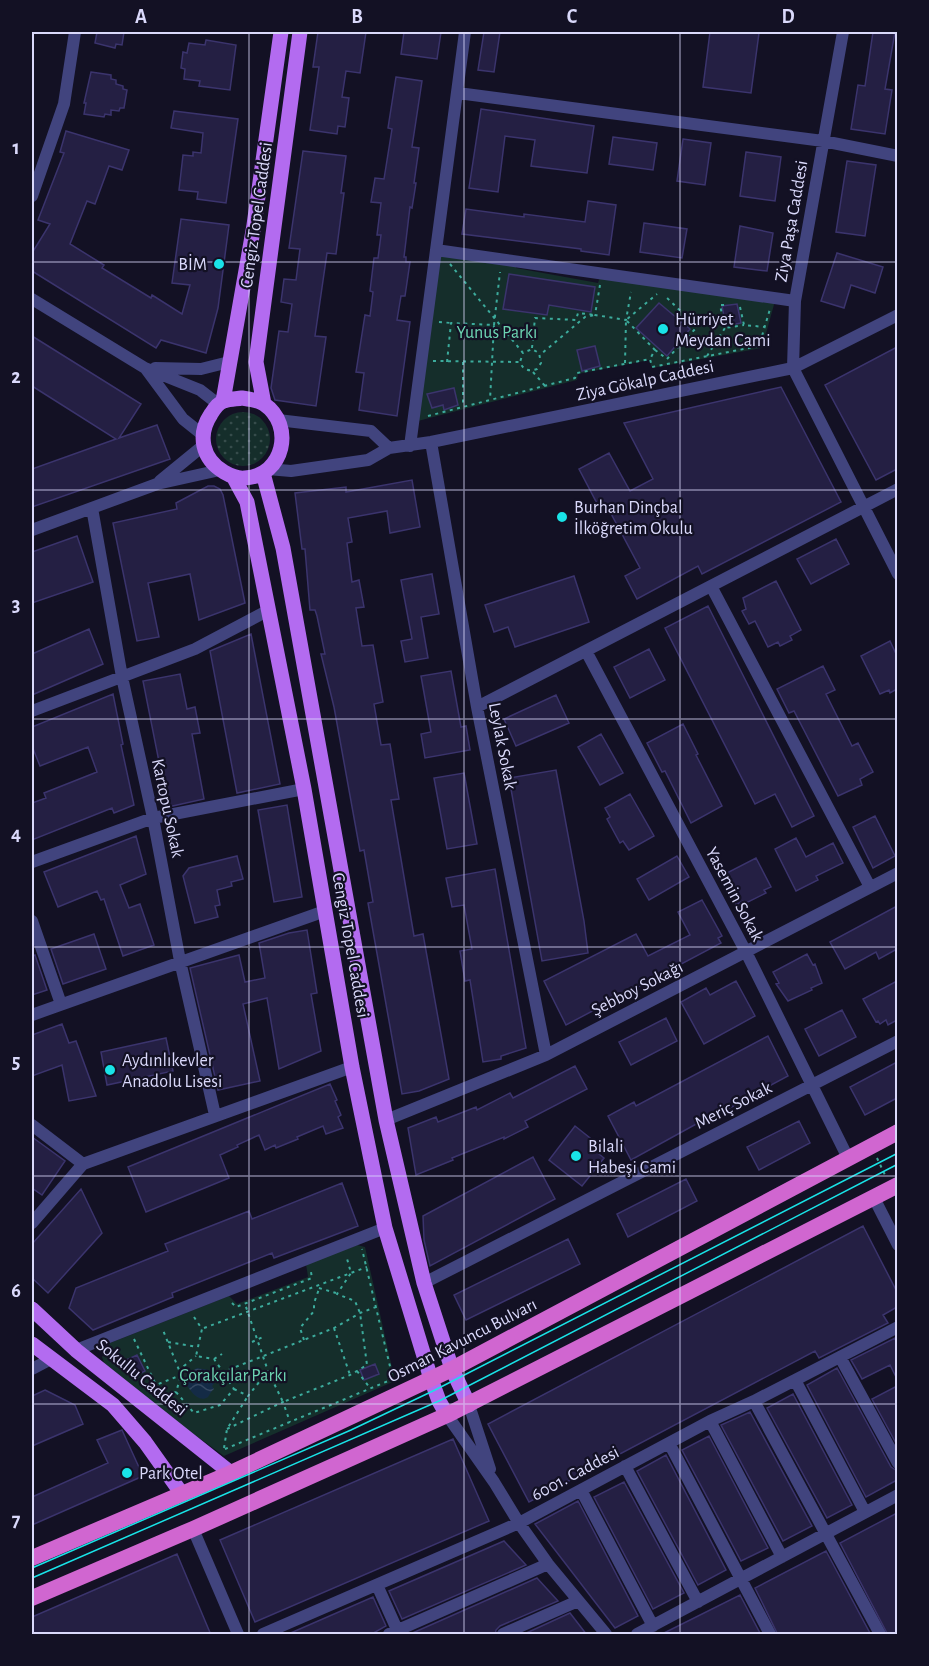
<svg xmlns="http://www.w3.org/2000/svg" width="929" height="1666" font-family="'Alegreya Sans',sans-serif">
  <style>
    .grass { fill: url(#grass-dots) }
    .park { fill: #152e2b }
    .water { fill: url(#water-waves) }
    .building { fill: #241f43; stroke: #3b346d; stroke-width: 1.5 }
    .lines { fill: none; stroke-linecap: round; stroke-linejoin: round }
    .path { stroke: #3cab9c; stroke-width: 2; stroke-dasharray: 3 4.5; stroke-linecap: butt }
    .minor { stroke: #41447e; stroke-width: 12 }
    .primary { stroke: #b36bf0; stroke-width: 15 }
    .trunk { stroke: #d066d0; stroke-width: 16 }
    .tram { stroke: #19e3e7; stroke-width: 1.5 }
    .grid { fill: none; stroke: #dad9fb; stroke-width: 1.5; stroke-opacity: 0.55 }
    .poi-dot { fill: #19e3e7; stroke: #131124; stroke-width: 2 }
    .labels { text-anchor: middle; stroke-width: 4.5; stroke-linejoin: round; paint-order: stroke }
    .street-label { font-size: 18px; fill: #dad9fb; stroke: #131124 }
    .poi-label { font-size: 18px; fill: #dad9fb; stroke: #131124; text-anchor: start }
    .park-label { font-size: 18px; fill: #6cd4b2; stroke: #131124 }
    .neatline { fill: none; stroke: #dad9fb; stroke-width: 2 }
    .grid-label { font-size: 20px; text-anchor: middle; font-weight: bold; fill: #dad9fb }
  </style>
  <defs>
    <pattern id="grass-dots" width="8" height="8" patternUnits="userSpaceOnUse" patternTransform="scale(1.5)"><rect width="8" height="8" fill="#152e2b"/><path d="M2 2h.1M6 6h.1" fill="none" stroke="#364c4b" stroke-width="1.8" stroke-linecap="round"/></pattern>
    <pattern id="water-waves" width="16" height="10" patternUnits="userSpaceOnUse" patternTransform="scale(1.5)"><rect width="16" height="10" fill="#142b46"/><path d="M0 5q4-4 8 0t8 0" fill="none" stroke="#364962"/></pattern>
  </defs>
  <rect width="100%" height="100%" fill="#131124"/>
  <!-- grass -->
  <path class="grass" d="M216 439a27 27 0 1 1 54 0a27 27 0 1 1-54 0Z"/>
  <!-- park -->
  <path class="park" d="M439,252L516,262V268L598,283L601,274L775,301L762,348L652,368L649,360L578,374L577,380L418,421Z
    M357,1245L365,1247L395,1381L224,1456L107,1371L102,1357L110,1343L229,1296L237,1304L308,1277L306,1264Z"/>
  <!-- water -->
  <path class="water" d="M197,1368L209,1370L216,1381L212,1386L214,1389C211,1391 210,1394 208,1397C198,1404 188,1388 185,1381L188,1373Z"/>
  <!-- building -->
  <path class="building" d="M97,32H124L122,45L116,44L115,48L95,43Z
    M318,32H366L360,73L346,71L342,97L349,98L345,127L338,126L337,134L310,130L319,67H313Z
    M404,32H441L437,59L401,54Z
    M484,32H500L494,72L478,70Z
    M710,32L759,33L751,93L703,87Z
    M873,32H895L885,89L892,90L885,134L851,129L858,85L865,86Z
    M206,40L236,45L230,90L199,86L200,81L184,79L185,69L181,68L183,52L187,53L189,43L205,45Z
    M91,72L111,75V79L116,80V84L123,86V89L127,90L124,108H120L119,111L111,110V115L105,114L104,117L84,114L86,103H84Z
    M396,77L422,81L412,147L419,148L414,183H416L412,208L410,207L404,257H406V262H410L405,296H401L397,320L410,322L397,416L359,410L364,373L356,372L365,315L370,316L373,292L370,291L374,258H378L381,235H377L381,203L371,202L375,178L384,179L392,129L388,128Z
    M481,109L594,126L587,173L531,166L535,140L505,136L498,192L469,188Z
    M174,111L238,119L226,203L197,199L198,192L179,190L183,155L193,156V152L201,153L203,133L171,128Z
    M66,131L129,150L122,170L109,166L95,204L87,201L70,244L104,265L102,268L151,298L152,295L182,314L190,285L172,283L181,219L229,225L218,308L206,353L161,340L156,348L32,271V253L50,224L38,220L64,153L60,152Z
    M613,137L657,143L653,170L609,164Z
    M683,139L711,143L705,185L677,181Z
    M303,151L346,156L341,193H344L336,254L327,253L315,336L326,337L316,406L275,400L271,388L279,331L288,332L292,304L281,302L284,279L296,280L300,249L289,248Z
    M746,152L781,157L775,201L740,196Z
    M847,161L876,165L865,236L836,232Z
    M588,201L616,205L609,255L581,251V249L462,234L466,209L524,217V214L585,222Z
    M644,223L687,229L682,258L640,252Z
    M740,226L773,233L767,271L734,267Z
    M837,253L883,267L875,293L851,285L844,308L821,301Z
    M509,274L595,287L591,312L549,305L547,315L503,309Z
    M659,303L690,329L667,356L636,328Z
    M737,304L741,323L726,326L722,306Z
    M32,336L141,404L119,438L157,425L170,459L32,507V469L116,439L32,386Z
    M595,346L600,366L582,371L577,350Z
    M897,347V469L876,480L825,385Z
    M781,387L841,502L702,574L698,566L637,599L625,576L640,568L609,510L602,513L579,469L609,453L630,491L653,479L624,423Z
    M454,388L458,405L444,410L443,405L432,408L427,394Z
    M412,480L420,527L390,533L387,511L348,518L352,542L347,543L352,582L359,580L364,607L356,608L362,646L373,645L383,702L374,704L381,745L390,744L394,769L399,799L391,800L414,936L423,934L449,1079L419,1091L402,1094L368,903L373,902L364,850L360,851L334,707L321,654H325L317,616L315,610H310L305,549H302L295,493L346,487V492Z
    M208,486H214L220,489L223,495L245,603L199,620L190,574L148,583L159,637L137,641L113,523L177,509L176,503Z
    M77,536L93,582L32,603V552Z
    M836,539L849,564L811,584L797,559Z
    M432,574L439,614L421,617L428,658L405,662L401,641L412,639L401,580Z
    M574,576L589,622L515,647L508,627L494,632L485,605Z
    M776,581L801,630L790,636L792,640L780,646L778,642L768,647L755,621L749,624L742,611L746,609L743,598Z
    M708,606L814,816L792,827L775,794L755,804L665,628Z
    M89,629L103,664L32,695V654Z
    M251,634L280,784L237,793L210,651Z
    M890,641L897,656V689L890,693L889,690L880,694L861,656Z
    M649,649L665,680L630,698L614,667Z
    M823,666L835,690L826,694L852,746L858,743L873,772L860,779L862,785L838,796L794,711L789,713L777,689Z
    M451,671L461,727L466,726L470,750L425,758L421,734L431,732L421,676Z
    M180,674L187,709L195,707L200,733L192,734L204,799L168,807L143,681Z
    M113,694L123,744L121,745L134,805L114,813L112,808L32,840V803L46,798L44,793L97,772L88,747L40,766L32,746V727Z
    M556,695L569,723L516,746L504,719Z
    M683,724L698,754L696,755L722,806L691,823L665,771L662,772L647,743Z
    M601,734L623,773L600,785L578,747Z
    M556,770L584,921L588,953L542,961L509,778Z
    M464,773L477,844L447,849L434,778Z
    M630,794L654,836L629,850L623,841L620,843L607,819L610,817L605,808Z
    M287,805L302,897L274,902L258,810Z
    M875,816L895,856L873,868L853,827Z
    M136,836L146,874L120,885L129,908L140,904L154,945L123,956L104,899L101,900L97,891L58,907L44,872Z
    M796,838L806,857L833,843L843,863L816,876L818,880L796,891L775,849Z
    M237,856L243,879L231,882L232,886L217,890L220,905L215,906L218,917L195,923L183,876L189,868Z
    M677,856L689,877L649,900L637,879Z
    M756,858L771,887L764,890L766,893L744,904L743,901L736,905L721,876Z
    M495,869L526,1048L501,1056V1059L483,1062L470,980L465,981L460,951L472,949L464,905L452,907L446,878Z
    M702,900L722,936L718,938L721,943L566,1025L544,981L636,934L648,956L690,935L678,912Z
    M897,906V949L879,959L876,952L845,969L830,942Z
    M307,930L317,993L311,994L321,1051L279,1069L267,998L243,1004L260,1081L218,1090L190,968L239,955L245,982L265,978L259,943L289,933Z
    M94,934L106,969L63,984L51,949Z
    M807,954L813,965L815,964L822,983L811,988L812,990L788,1001L776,984L779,983L773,972Z
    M35,955L47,990L32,995V956Z
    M736,981L755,1016L704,1044L681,1002L706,988L710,995Z
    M897,981V1020L888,1025L886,1020L880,1024L878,1021L876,1022L863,999Z
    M842,1010L856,1037L819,1056L805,1029Z
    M666,1018L677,1041L631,1065L619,1042Z
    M62,1024L69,1043L76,1041L96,1096L69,1101L62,1065L32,1076V1035Z
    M768,1036L788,1076L758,1092L759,1094L698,1123L631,1160L608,1116L634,1102L636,1106Z
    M166,1038L173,1071L107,1085L101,1052Z
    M897,1062V1098L865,1115L850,1087Z
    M575,1066L587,1089L525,1121L528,1127L504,1139V1137L452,1158L453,1160L416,1175L408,1128L436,1117L438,1122L476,1107L477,1110L510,1093L513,1098Z
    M330,1084L337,1100L335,1101L341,1115L338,1117L343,1128L326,1134L323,1126L297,1137L298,1139L276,1148L275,1145L265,1150L259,1135L237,1145L238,1147L220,1155L229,1178L146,1212L128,1167Z
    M799,1121L810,1143L759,1170L747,1147Z
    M575,1126L604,1149L599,1154L604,1158L582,1186L549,1160Z
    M32,1137L65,1161L42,1195L32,1188Z
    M533,1157L555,1199L430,1266L424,1240L423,1216Z
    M686,1179L697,1201L628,1237L617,1214Z
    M342,1183L358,1226L274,1258L272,1253L172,1293L173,1297L93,1330L69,1308L76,1288L168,1251L165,1244L249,1211L252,1219Z
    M81,1189L102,1233L48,1293L32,1278V1244Z
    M863,1226L897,1292V1307L883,1315L888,1323L819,1358L815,1351L529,1502L488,1424Z
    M568,1239L580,1264L466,1320L454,1295Z
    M895,1338L897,1343V1379L890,1365L862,1379L851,1360Z
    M137,1355L145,1371L134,1377L126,1360Z
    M375,1364L379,1374L364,1380L360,1370Z
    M837,1368L891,1467L897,1471V1480L866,1497L807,1385Z
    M897,1386V1445L872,1399Z
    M45,1390L75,1405L83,1424L32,1446V1396Z
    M793,1394L852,1505L827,1518L767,1408Z
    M750,1412L812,1526L783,1541L721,1425Z
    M122,1430L143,1476L32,1525V1497L108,1463L97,1440Z
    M709,1436L768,1548L741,1561L682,1450Z
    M453,1439L489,1521L255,1622L220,1540Z
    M666,1455L726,1570L698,1585L637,1471Z
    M624,1482L684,1593L653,1609L594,1497Z
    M578,1501L638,1616L615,1628L535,1524Z
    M897,1513V1635H888L840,1543Z
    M504,1541L526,1565L402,1619L389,1591Z
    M826,1551L871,1635H778L755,1588Z
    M177,1554L211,1635H32V1617Z
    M537,1578L558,1601L500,1626L496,1630L495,1635H408Z
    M740,1595L761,1635H660Z
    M373,1597L386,1626L370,1635H286Z
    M570,1613L587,1635H522Z"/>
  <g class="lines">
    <!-- path -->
    <path class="path" d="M450,264L523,353L532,349L539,353L541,363L537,369C529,372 523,370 520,362L523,353
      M600,285L595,315L626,320L631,292
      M724,305H720L725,328L744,325
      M740,307L744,325L765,327
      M627,321L655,350L650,359
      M439,322L451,323
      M494,325L500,272
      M532,348L535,318L576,320L578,313L595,315L585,317L540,355
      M655,350L667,359L697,327L665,296
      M707,356L725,328
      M433,361L520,362
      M447,362L451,323L494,325L490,400
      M463,362V407
      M625,363L626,320L657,294
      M533,372L545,386
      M428,416L575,378L577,373L650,359L652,367L759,346L770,309
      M877,1158L885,1175
      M319,1288L336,1293
      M232,1303L236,1307L312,1278L311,1272
      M194,1317L202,1329L196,1356L214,1359L223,1372L334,1328L360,1313L376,1307
      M204,1328L367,1267
      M334,1328L350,1375
      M134,1339L156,1385
      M304,1340L300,1328L314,1311V1303L319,1289
      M168,1342L197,1347
      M252,1342L265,1336
      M214,1359L222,1354
      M268,1371L283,1402L350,1375L367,1365L360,1313L355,1301L337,1294L351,1273L346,1255
      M357,1371L370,1388
      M144,1384L156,1385L181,1375L163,1330
      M234,1389L248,1396L268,1371L245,1304
      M176,1392L194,1413L220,1405L234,1389L223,1373
      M159,1398L176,1392L184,1366L196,1356
      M227,1429L283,1402L290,1422
      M224,1448L227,1429L248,1396
      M225,1449L393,1379L362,1249"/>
    <!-- minor -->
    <path class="minor" d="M843,32L795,301L793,368L898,574
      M458,93L823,141L898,156
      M32,196L64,104L75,32
      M436,250L795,301
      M32,299L145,368L200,390L218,404
      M155,368L201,369L229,362
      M146,369L183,419L203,435
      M278,420L371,431L389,448
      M431,442L477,707L546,1055
      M410,446L465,32
      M268,469L291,471L368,460L389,448L431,442L793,368L898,315
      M160,481L204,445
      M92,508L122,677L153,818L180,961L215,1115
      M32,530L157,484L220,470
      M711,586L870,887
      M586,651L746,952L848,1158
      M477,707L898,489
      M32,711L195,649L269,610
      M32,862L153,818L304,789
      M32,921L61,1004
      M32,1015L325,911
      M386,1120L546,1055L898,873
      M32,1125L83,1164
      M874,1198L898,1245
      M32,1223L83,1164L352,1067
      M424,1283L898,1041
      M76,1350L385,1228
      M840,1357L898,1463
      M32,1369L51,1359
      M795,1380L865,1512
      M754,1401L880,1634
      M469,1405L490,1469
      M447,1415L494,1482L519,1523L548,1564L606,1634
      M710,1421L782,1557
      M669,1443L770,1634
      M625,1466L698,1602
      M581,1490L653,1626
      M193,1529L238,1634
      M377,1585L399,1634
      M263,1634L519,1523L710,1421L754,1401L898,1327
      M389,1634L548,1564
      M503,1634L578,1601
      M637,1634L898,1495"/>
    <!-- primary -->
    <path class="primary" d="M242,398C249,399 258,400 264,404C295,425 284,476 245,478C237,479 231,476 224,472C202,459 197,435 211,414C214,409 218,403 224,401C229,399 236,399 242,398Z
      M223,401L254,225L281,32
      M264,404L256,362L300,32
      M263,473L283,548L386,1120L424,1283L452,1369L469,1405
      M234,478L247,502L304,789L352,1067L385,1228L431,1379L439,1401L447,1415
      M32,1309L76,1350L231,1473
      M32,1344L113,1405L145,1442L182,1494"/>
    <!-- trunk -->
    <path class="trunk" d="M32,1558L231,1473L452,1369L898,1132
      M32,1598L193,1529L447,1415L898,1185"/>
    <!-- tram -->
    <path class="tram" d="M32,1568L351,1430L435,1390L898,1153
      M32,1578L439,1401L898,1164"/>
  </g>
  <!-- grid -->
  <path class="grid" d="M249,32V1634M464,32V1634M680,32V1634M32,262H898M32,490H898M32,719H898M32,947H898M32,1176H898M32,1404H898"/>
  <!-- markers -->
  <g class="poi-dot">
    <circle cx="219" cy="264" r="6"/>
    <circle cx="663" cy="329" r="6"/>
    <circle cx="562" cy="517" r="6"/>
    <circle cx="110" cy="1070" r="6"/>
    <circle cx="576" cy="1156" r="6"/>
    <circle cx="127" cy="1473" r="6"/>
  </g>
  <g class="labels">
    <!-- street labels -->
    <g class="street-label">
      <text transform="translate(256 215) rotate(-82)" y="6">Cengiz Topel Caddesi</text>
      <text transform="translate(791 221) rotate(-80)" y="6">Ziya Paşa Caddesi</text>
      <text transform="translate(645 380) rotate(-12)" y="6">Ziya Gökalp Caddesi</text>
      <text transform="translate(503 746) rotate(79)" y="6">Leylak Sokak</text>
      <text transform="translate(168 808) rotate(78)" y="6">Kartopu Sokak</text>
      <text transform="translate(735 894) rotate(62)" y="6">Yasemin Sokak</text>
      <text transform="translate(351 945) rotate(80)" y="6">Cengiz Topel Caddesi</text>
      <text transform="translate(637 988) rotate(-27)" y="6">Şebboy Sokağı</text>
      <text transform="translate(733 1105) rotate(-27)" y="6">Meriç Sokak</text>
      <text transform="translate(462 1340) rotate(-27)" y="6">Osman Kavuncu Bulvarı</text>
      <text transform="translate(142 1377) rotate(39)" y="6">Sokullu Caddesi</text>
      <text transform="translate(575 1473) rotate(-28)" y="6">6001. Caddesi</text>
    </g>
    <!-- poi labels -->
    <g class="poi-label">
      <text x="207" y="270" text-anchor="end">BİM</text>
      <text x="675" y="325">Hürriyet<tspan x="675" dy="21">Meydan Cami</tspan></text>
      <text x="574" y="513">Burhan Dinçbal<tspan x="574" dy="21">İlköğretim Okulu</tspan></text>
      <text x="122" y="1066">Aydınlıkevler<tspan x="122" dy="21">Anadolu Lisesi</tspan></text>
      <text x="588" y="1152">Bilali<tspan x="588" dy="21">Habeşi Cami</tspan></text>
      <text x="139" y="1479">Park Otel</text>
    </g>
    <!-- park labels -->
    <g class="park-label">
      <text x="497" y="338">Yunus Parkı</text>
      <text x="233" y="1381">Çorakçılar Parkı</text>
    </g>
  </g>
  <!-- border -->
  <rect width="929" height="1666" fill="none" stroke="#131124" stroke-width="66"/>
  <rect x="33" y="33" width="863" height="1600" class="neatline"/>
  <g class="grid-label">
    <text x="141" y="23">A</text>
    <text x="357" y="23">B</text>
    <text x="572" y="23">C</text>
    <text x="788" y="23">D</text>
    <text x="16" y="154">1</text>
    <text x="16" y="383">2</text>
    <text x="16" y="611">3</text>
    <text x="16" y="840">4</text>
    <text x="16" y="1068">5</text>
    <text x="16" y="1297">6</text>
    <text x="16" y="1526">7</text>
  </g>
</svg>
